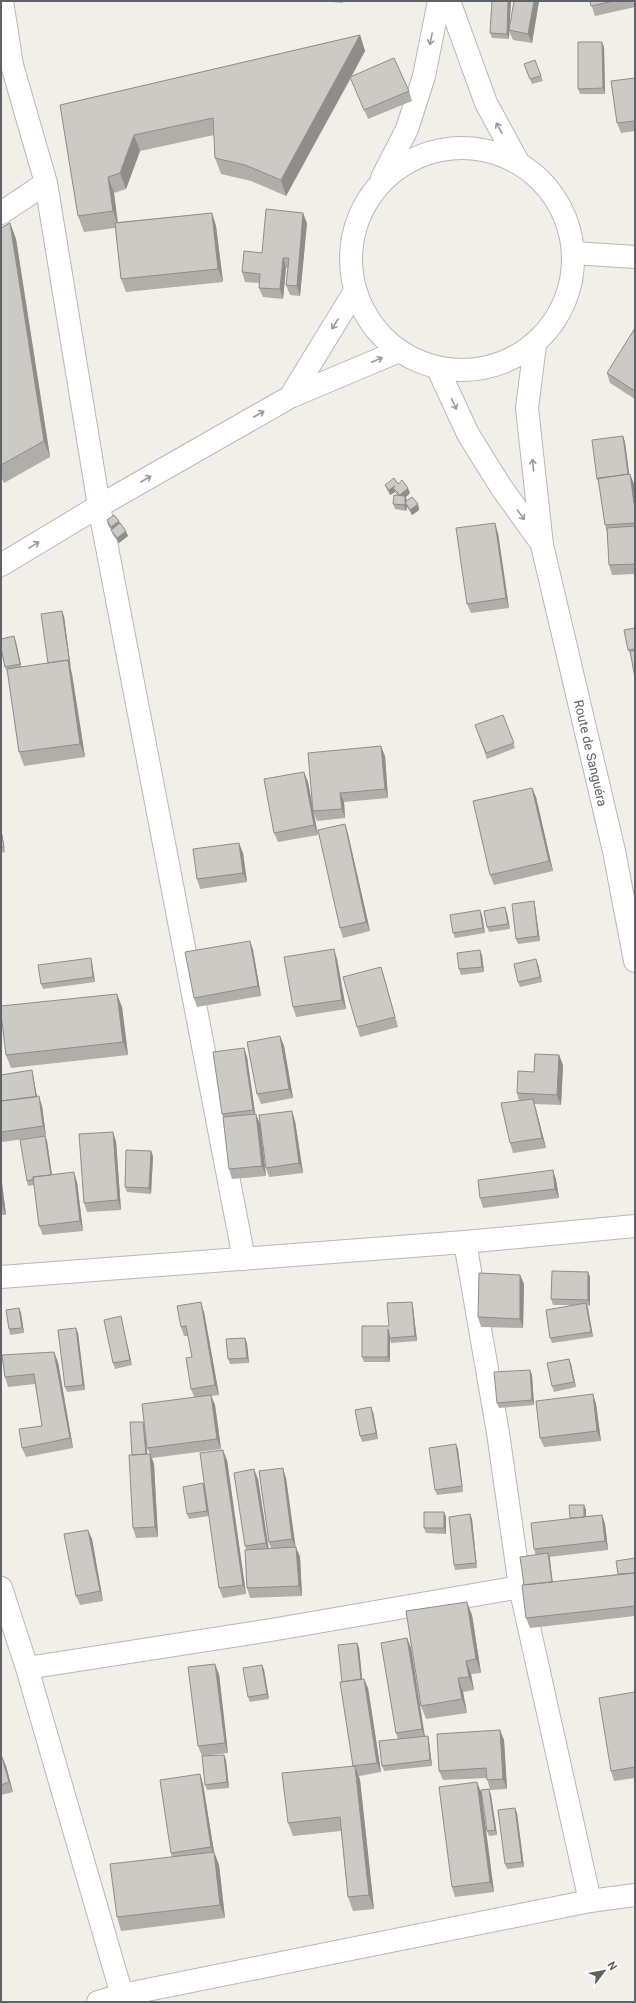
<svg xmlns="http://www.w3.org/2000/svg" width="636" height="2003" font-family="Roboto,sans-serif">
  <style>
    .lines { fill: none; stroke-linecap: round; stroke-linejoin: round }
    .minor-casing { stroke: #b5b8bc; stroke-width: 24 }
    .tertiary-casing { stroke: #b5b8bc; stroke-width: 24 }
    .minor { stroke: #fff; stroke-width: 22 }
    .tertiary { stroke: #fff; stroke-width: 22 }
    .wall { fill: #afaea9 }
    .shaded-wall { fill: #8f8d8a }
    .building { fill: #cccac5; stroke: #8f8d8a }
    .oneway { stroke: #979a9d }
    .labels { text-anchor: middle; stroke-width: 3.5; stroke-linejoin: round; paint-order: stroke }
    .street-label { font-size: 13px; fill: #5f6368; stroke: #fff }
  </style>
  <rect width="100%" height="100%" fill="#f1efe8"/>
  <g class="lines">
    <defs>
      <path id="minor" d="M2,1L12,65L46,183L99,506L244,1259
        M1,213L46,183
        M574,253L635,257
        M290,397L355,291
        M1,565L99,506L290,397L399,351
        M465,1242L498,1433L520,1587L590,1901
        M1,1277L465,1242L635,1226
        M1,1588L27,1668L122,1995
        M27,1668L271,1630L520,1587
        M98,2002L122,1995L590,1901L635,1895"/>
      <path id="tertiary" d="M449,1L486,103L518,162
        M351 259a111 111 0 1 1 222 0a111 111 0 1 1-222 0Z
        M382,178L407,129L424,76L439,1
        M535,345L527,408L542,545L614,851L635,961
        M438,369L468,434L501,487L542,544"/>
    </defs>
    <!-- minor casing -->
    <use href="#minor" class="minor-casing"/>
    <!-- tertiary casing -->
    <use href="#tertiary" class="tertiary-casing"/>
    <!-- minor -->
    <use href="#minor" class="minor"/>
    <!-- tertiary -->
    <use href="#tertiary" class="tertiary"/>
  </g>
  <!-- wall -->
  <path class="wall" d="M320,1H343V3Z
    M492,1H511L509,29L539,1L532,43L513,40L509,31V39L492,38L490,33Z
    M590,1H633L635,7L595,16Z
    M360,35L365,51L352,76L409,91L412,101L368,119L351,78L286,196L251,181L221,174L215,158L214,135L140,151L126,189L114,193L118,222L212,213L216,226L223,282L126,292L121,279L115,228L84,232L78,216L60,105Z
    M604,47L605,94H580L578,89Z
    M535,60L543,81L532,84L524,64Z
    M635,78V131L621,133L617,123Z
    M10,223L16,239L50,457L4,483L1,478V228Z
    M307,223L300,296L290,295L286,285L288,268H286L283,299L263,297L259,288L260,283L245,282L242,272L262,253Z
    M635,328V399L610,383L607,373Z
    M623,436L625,442L629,474H630L634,484L635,496V574L612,575L609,565L607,532L605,525L599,483L597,479Z
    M398,484L410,493L406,497L407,501L418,504L419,510L412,515L407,507L406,511L395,509L393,504L397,495L395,492L390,495L387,490L385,485Z
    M107,520L119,521L128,536L119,543L113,535L111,530L108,525Z
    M498,533L509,608L471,613L467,604Z
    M64,616L71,670L72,674L85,757L24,766L19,752L8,672H7L5,667L14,636L16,642L21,667L48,663Z
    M635,628V678L631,655L628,650Z
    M503,715L515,748L487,759L475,725Z
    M385,756L388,798L344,802L345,818L317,821L313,811L318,835L278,842L274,833L304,772L308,782L313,811Z
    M532,788L536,797L553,871L494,885L490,875Z
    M345,824L348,834L370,931L343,938L340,928Z
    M1,827L5,852L1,853Z
    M243,853L247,882L200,889L197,879Z
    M534,901L535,906L540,941L518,944L516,939Z
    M507,913L510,929L489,932L487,927Z
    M482,915L485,933L455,938L453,933Z
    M250,941L253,950L261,996L197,1007L194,998Z
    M482,955L484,972L461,975L459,969Z
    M91,958L92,963L95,982L43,989L41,984Z
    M337,959L346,1009L296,1017L293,1007Z
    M538,964L542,982L520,987L518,982Z
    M381,967L384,977L398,1027L360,1037L357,1027Z
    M122,1007L128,1055L11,1068L6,1055Z
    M280,1036L284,1046L293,1098L261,1104L257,1094Z
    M244,1048L247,1057L255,1114L260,1124L266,1176L232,1179L229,1169L224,1120L222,1114Z
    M559,1055L563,1065L561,1105L534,1104L536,1109L546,1148L513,1153L510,1143L519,1101L517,1093Z
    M32,1070L33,1075L37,1097L42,1106L46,1136L2,1142L1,1138V1075Z
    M295,1121L303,1173L269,1177L266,1168Z
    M45,1136L47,1141L52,1175L77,1182L83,1231L43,1235L39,1226L34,1185L28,1186L27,1181Z
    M116,1141L121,1210L87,1212L84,1203Z
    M153,1156L151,1194L127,1192L125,1187Z
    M553,1170L556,1180L559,1198L483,1208L480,1198Z
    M1,1175L6,1215H1Z
    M520,1275L524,1284L523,1328L481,1327L478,1317Z
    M590,1277V1306L587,1305L588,1308L593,1337L552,1343L550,1338L575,1305H553L551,1299Z
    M413,1307L417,1341L391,1343L390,1339V1362H364L362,1357L389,1326Z
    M19,1308L21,1313L24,1333L10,1335L9,1329Z
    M204,1312L219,1395L211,1396L215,1405L221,1449L152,1458L154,1464L158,1537L136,1538L133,1528L132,1455L143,1422L144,1427L147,1454H150L147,1448L194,1397L191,1389L192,1357L188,1336H184L181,1327Z
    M122,1322L132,1365L115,1369L113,1363Z
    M78,1333L85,1390L67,1392L65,1387Z
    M247,1343L249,1363L230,1364L228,1359Z
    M58,1362L73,1448L26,1457L22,1448L42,1426L35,1384L8,1387L5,1377Z
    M571,1364L576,1387L554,1392L552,1386Z
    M530,1370L532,1375L534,1405L499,1408L497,1403Z
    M593,1394L596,1404L601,1441L544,1447L540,1438Z
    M373,1412L378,1439L362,1442L360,1436Z
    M458,1449L463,1492L437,1495L435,1490Z
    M227,1460L246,1594L223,1598L219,1588Z
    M286,1478L295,1547L300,1557L302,1596L250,1598L247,1588L246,1549L245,1546L258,1479L269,1548H271L269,1542Z
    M205,1488L209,1516L189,1519L187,1514Z
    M584,1505L586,1510V1516L602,1515L605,1524L608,1550L549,1557L553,1582L618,1574L635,1558V1616L530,1628L526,1618L524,1585L536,1555L534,1549L570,1518Z
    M444,1512L446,1517V1534L426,1533L424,1528Z
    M470,1514L472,1519L477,1568L455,1570L454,1565Z
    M92,1539L103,1601L80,1605L76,1596Z
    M472,1615L481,1673L471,1674L474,1690L463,1692L467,1713L426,1719L421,1706Z
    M407,1638L411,1648L425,1736H428L429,1741L432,1766L384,1771L382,1766L398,1739L396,1733Z
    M357,1643L359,1648L362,1679L368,1688L381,1772L359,1776L360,1780L374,1909L353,1911L348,1897L341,1831L293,1836L288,1823L353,1766L342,1682Z
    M262,1665L264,1670L269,1699L250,1702L248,1697Z
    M219,1674L228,1753L202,1756L198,1746Z
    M635,1692V1778L614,1781L611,1771Z
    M500,1730L504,1740L507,1789L490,1790L487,1778L443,1780L439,1771Z
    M224,1755L226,1760L229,1788L207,1790L205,1785Z
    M1,1757H2L6,1766L13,1792L1,1795Z
    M200,1774L203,1784L214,1852L219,1865L225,1918L121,1931L117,1917L172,1857L171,1853Z
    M489,1789L491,1795L497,1835L489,1836L487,1831Z
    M481,1792L494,1892L455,1897L452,1887Z
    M517,1813L524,1867L507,1869L505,1864Z"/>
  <!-- shaded-wall -->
  <path class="shaded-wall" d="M508,1H511L509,39L507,34Z
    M534,1H539L532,43L528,34Z
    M360,35L365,51L286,196L281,180Z
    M602,42L604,47L605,94L603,88Z
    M134,135L140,151L126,189L120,173Z
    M108,177L114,193L118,227L113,211Z
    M212,213L216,226L223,282L218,269Z
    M303,213L307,223L300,296L297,286Z
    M10,223L16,239L50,457L44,441Z
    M283,258L286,268L283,299L280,289Z
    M623,436L625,442L630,480L628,475Z
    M630,474L634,484L635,496V508L634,503Z
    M395,486L393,488L395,492L390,495L389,490Z
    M408,488L410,493L406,497L407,502H405L407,507L406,511L400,495Z
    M418,504L419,510L412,515L410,510Z
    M119,521L121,527L113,532L111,527Z
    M495,523L498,533L509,608L506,598Z
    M126,531L128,536L119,543L117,538Z
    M62,611L64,616L71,670L70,665Z
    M14,636L16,642L22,669L20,664Z
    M68,660L72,674L85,757L80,744Z
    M381,746L385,756L388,798L385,789Z
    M304,772L308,782L318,835L314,825Z
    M532,788L536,797L553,871L549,861Z
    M340,793L344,802L345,818L342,809Z
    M345,824L348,834L370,931L366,922Z
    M1,827L5,852L1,832Z
    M239,843L243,853L247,882L243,873Z
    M534,901L535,906L540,941L538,936Z
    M505,907L507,913L510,929L508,924Z
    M480,910L482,915L485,933L483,928Z
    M250,941L253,950L261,996L258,986Z
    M334,949L337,959L346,1009L342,1000Z
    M480,950L482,955L484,972L482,967Z
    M91,958L92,963L95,982L93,977Z
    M536,959L538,964L542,982L540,977Z
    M381,967L384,977L398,1027L395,1017Z
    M117,994L122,1007L128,1055L123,1042Z
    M280,1036L284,1046L293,1098L289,1089Z
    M244,1048L247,1057L256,1119L253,1110Z
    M559,1055L563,1065L561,1105L557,1095Z
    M32,1070L33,1075L38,1102L36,1097Z
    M39,1096L42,1106L46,1136L43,1126Z
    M533,1099L536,1109L546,1148L542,1138Z
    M292,1111L295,1121L303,1173L299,1163Z
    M256,1114L260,1124L266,1176L262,1166Z
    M113,1132L116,1141L121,1210L118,1200Z
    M45,1136L47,1141L53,1182L51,1177Z
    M151,1151L153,1156L151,1194L149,1188Z
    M553,1170L556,1180L559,1198L555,1189Z
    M74,1172L77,1182L83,1231L80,1221Z
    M1,1175L6,1215L2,1205L1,1195Z
    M588,1272L590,1277V1306L588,1300Z
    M520,1275L524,1284L523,1328L520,1319Z
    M201,1302L204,1312L219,1395L215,1385Z
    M412,1302L413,1307L417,1341L415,1336Z
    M586,1303L588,1308L593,1337L591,1332Z
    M19,1308L21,1313L24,1333L22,1328Z
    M121,1316L122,1322L132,1365L130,1360Z
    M76,1328L78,1333L85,1390L83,1385Z
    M388,1329L390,1339V1362L388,1357Z
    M245,1338L247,1343L249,1363L247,1358Z
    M54,1352L58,1362L73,1448L70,1438Z
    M569,1359L571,1364L576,1387L574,1382Z
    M530,1370L532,1375L534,1405L532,1400Z
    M593,1394L596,1404L601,1441L597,1431Z
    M211,1395L215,1405L221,1449L217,1439Z
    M371,1407L373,1412L378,1439L376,1433Z
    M143,1422L144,1427L148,1460L146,1455Z
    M456,1444L458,1449L463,1492L462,1486Z
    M223,1450L227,1460L246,1594L243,1585Z
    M150,1454L154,1464L158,1537L155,1527Z
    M283,1468L286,1478L296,1549L292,1539Z
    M254,1469L258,1479L269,1553L266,1543Z
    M203,1483L205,1488L209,1516L207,1511Z
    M584,1505L586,1510V1524L585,1519Z
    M444,1512L446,1517V1534L444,1528Z
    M470,1514L472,1519L477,1568L476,1563Z
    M602,1515L605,1524L608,1550L605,1541Z
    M88,1530L92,1539L103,1601L100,1591Z
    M296,1547L300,1557L302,1596L299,1586Z
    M548,1553L550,1558L553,1588L552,1583Z
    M467,1602L472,1615L481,1673L476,1659Z
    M407,1638L411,1648L425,1739L422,1729Z
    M357,1643L359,1648L363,1687L361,1682Z
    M466,1661L471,1674L474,1690L469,1677Z
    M215,1664L219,1674L228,1753L225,1743Z
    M262,1665L264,1670L269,1699L267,1694Z
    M458,1678L463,1692L467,1713L462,1699Z
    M364,1679L368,1688L381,1772L377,1763Z
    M500,1730L504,1740L507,1789L503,1779Z
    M428,1736L429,1741L432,1766L430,1760Z
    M224,1755L226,1760L229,1788L227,1782Z
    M2,1757L6,1766L13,1792L9,1782Z
    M355,1766L360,1780L374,1909L369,1895Z
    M200,1774L203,1784L214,1852L219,1865L225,1918L220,1905L214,1856L211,1847Z
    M477,1782L481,1792L494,1892L490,1882Z
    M489,1789L491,1795L497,1835L495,1830Z
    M515,1808L517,1813L524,1867L522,1862Z"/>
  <!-- building -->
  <path class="building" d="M492,1H508L507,34L490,33Z
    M514,1H534L528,34L509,30Z
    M590,1H614L591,6Z
    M360,35L281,180L245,165L215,158L213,118L134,135L120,173L108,177L113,211L78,216L60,105Z
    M578,42H602L603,88L578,89Z
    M394,58L409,91L364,110L350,77Z
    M535,60L541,76L530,79L524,64Z
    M635,78V121L617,123L611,81Z
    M266,209L303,213L297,286L286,285L289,258H283L280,289L259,288L260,274L242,272L244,251L262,253Z
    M212,213L218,269L121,279L115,223Z
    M10,223L44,441L1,465V228Z
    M635,328V391L607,373Z
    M623,436L628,474L597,479L592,440Z
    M630,474L634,503H635V523L605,525L598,478Z
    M394,478L398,484L402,480L408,488L400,495L393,488L395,486L389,490L385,485Z
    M394,495L405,496V505L393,504Z
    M412,497L418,504L410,510L405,502Z
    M114,515L119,521L111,527L107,520Z
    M120,523L126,531L117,538L111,530Z
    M495,523L506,598L467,604L456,528Z
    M635,526V564L609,565L607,528Z
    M62,611L70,665H69L68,660L48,663L41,614Z
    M635,628V649L628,650L624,630Z
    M14,636L20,664L5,667L1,648V639Z
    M630,651H635V678Z
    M68,660L80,744L19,752L7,669Z
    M503,715L514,743L486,753L475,725Z
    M381,746L385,789L340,793L342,809L313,811L308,753Z
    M304,772L314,825L274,833L264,779Z
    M532,788L549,861L490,875L473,801Z
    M345,824L366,922L340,928L318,830Z
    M1,832L4,847H1Z
    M239,843L243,873L197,879L193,849Z
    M534,901L538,936L516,939L512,904Z
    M505,907L508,924L487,927L484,911Z
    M480,910L483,928L453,933L450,915Z
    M250,941L258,986L194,998L185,952Z
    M334,949L342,1000L293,1007L284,957Z
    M480,950L482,967L459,969L457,953Z
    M91,958L93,977L41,984L38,965Z
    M536,959L540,977L518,982L514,964Z
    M381,967L395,1017L357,1027L343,977Z
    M117,994L123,1042L6,1055L1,1014V1006Z
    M280,1036L289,1089L257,1094L247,1042Z
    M244,1048L253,1110L222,1114L213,1052Z
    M535,1054L559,1055L557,1095L517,1093L518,1071L534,1072Z
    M32,1070L36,1097L1,1101V1075Z
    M39,1096L43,1126L1,1132V1101Z
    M533,1099L542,1138L510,1143L501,1103Z
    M292,1111L299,1163L266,1168L259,1115Z
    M256,1114L262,1166L229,1169L223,1117Z
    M113,1132L118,1200L84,1203L79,1134Z
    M45,1136L51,1175L33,1177L34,1179L27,1181L20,1140Z
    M126,1150L151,1151L149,1188L125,1187Z
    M553,1170L555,1189L480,1198L478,1180Z
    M74,1172L80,1221L39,1226L33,1177Z
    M1,1195L2,1205H1Z
    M552,1271L588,1272V1300L551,1299Z
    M479,1273L520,1275V1319L478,1317Z
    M201,1302L215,1385L191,1389L186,1358L192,1357L186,1326L181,1327L177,1306Z
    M412,1302L415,1336L390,1338L388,1329V1357H362V1326H389L387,1303Z
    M586,1303L591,1332L550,1338L546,1310Z
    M19,1308L22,1328L9,1329L6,1310Z
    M121,1316L130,1360L113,1363L104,1320Z
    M76,1328L83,1385L65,1387L58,1330Z
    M245,1338L247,1358L228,1359L226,1339Z
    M54,1352L70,1438L22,1448L19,1429L42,1426L34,1374L5,1377L2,1355Z
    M569,1359L574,1382L552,1386L547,1363Z
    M530,1370L532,1400L497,1403L494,1372Z
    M593,1394L597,1431L540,1438L536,1401Z
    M211,1395L217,1439L147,1448L142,1404Z
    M371,1407L376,1433L360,1436L355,1410Z
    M130,1422H143L146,1454L132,1455Z
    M456,1444L462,1486L435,1490L429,1448Z
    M223,1450L243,1585L219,1588L200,1453Z
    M150,1454L155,1527L133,1528L129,1455Z
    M283,1468L292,1539L269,1542L259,1471Z
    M254,1469L266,1543L245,1546L234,1473Z
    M203,1483L207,1511L187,1514L183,1487Z
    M569,1505H584V1517L570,1518Z
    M424,1512H444V1528H424Z
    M470,1514L476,1563L454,1565L449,1517Z
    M602,1515L605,1541L534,1549L531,1523Z
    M88,1530L100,1591L76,1596L64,1534Z
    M296,1547L299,1586L247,1588L245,1550Z
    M548,1553L552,1582L524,1585L520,1557Z
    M635,1558V1573L618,1574L616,1561Z
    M635,1573V1606L526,1618L522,1585Z
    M467,1602L476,1659L466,1661L469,1677L458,1678L462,1699L421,1706L406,1611Z
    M407,1638L422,1729L396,1733L381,1643Z
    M357,1643L361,1679L342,1682L338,1645Z
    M215,1664L225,1743L198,1746L188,1667Z
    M262,1665L267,1694L248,1697L243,1668Z
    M364,1679L377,1763L353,1766L340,1682Z
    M635,1692V1767L611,1771L599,1698Z
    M500,1730L503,1779L487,1780L486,1768L439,1771L437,1734Z
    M428,1736L430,1760L382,1766L379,1741Z
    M224,1755L227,1782L205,1785L202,1756Z
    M1,1757H2L9,1782L1,1785Z
    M355,1766L369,1895L348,1897L340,1817L288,1823L282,1773Z
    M200,1774L211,1847L171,1853L160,1780Z
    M477,1782L490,1882L452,1887L439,1787Z
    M489,1789L495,1830L487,1831L481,1790Z
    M515,1808L522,1862L505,1864L498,1810Z
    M214,1852L220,1905L117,1917L110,1864Z"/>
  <!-- one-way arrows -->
  <defs><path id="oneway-shaft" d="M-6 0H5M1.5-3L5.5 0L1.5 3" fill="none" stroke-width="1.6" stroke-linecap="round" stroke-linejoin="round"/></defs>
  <g class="oneway">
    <use href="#oneway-shaft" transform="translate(431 39) rotate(101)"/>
    <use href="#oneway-shaft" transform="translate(499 128) rotate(-119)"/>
    <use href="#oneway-shaft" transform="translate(335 324) rotate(122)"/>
    <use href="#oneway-shaft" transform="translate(377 360) rotate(-23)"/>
    <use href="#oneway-shaft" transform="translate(454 404) rotate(65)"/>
    <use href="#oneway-shaft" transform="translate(259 414) rotate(-30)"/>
    <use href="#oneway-shaft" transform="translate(533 465) rotate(-96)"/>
    <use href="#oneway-shaft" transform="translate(146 479) rotate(-30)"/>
    <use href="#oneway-shaft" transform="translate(521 515) rotate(54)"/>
    <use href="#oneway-shaft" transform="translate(34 545) rotate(-31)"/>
  </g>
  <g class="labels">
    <!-- street labels -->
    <g class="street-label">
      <text transform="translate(591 753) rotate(77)" y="5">Route de Sanguéra</text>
    </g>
  </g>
  <!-- border -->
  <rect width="636" height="2003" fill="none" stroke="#5f6368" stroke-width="4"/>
  <!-- north arrow -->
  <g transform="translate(604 1971) rotate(58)" stroke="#ffffff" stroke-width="3" paint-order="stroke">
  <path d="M0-3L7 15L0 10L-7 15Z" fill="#5f6368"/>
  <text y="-6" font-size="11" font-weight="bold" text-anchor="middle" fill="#5f6368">N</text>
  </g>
</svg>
